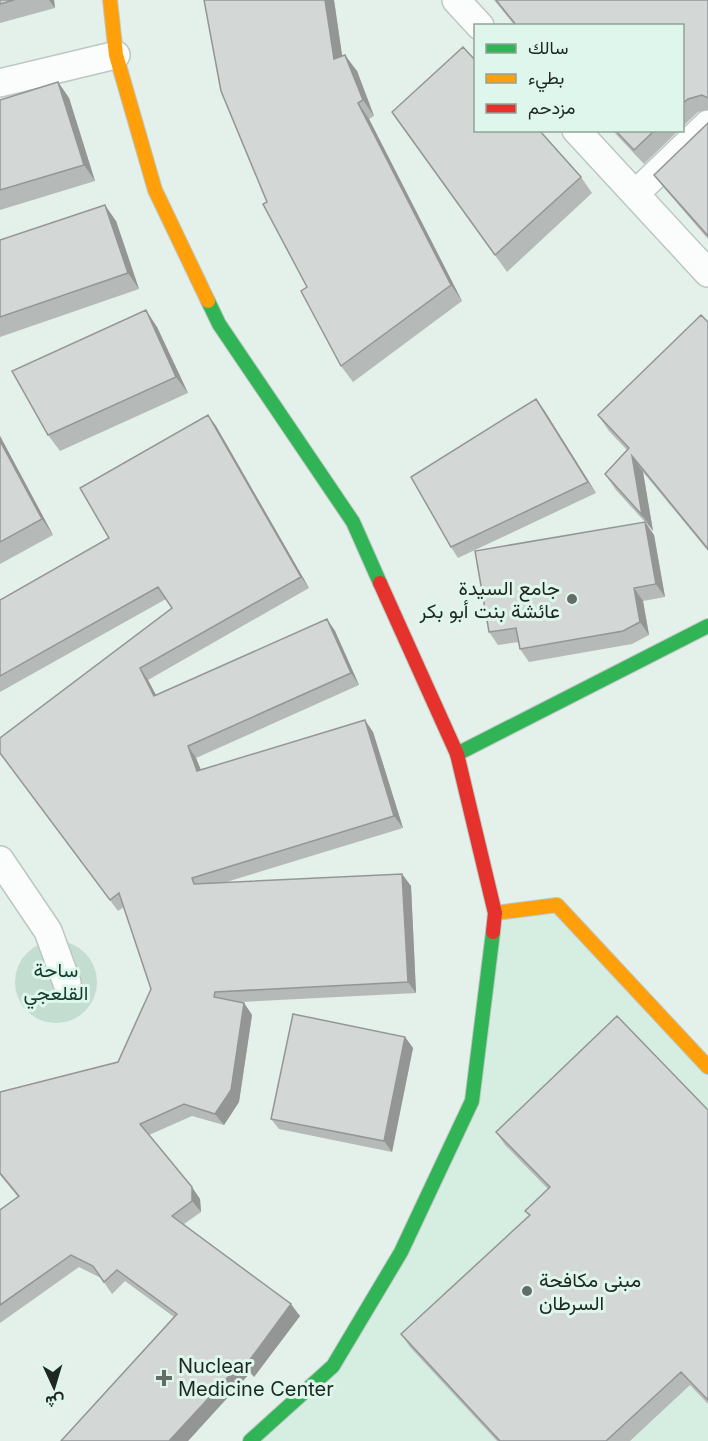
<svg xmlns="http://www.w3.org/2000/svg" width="708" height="1441" font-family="Inter,Vazirmatn,sans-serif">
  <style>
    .built { fill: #d6ede2 }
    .green { fill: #c3ded1 }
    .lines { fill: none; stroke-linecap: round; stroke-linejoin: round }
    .street-casing { stroke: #bcc7c2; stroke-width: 30 }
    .fast-casing { stroke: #bcc7c2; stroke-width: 16 }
    .slow-casing { stroke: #bcc7c2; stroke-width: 16 }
    .jam-casing { stroke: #bcc7c2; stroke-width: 16 }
    .street { stroke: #fbfdfc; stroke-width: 27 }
    .fast { stroke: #30b455; stroke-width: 14 }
    .slow { stroke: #ff9f0a; stroke-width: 14 }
    .jam { stroke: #e5322d; stroke-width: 14 }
    .wall { fill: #b5b9b8 }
    .shaded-wall { fill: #949696 }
    .building { fill: #d3d7d6; stroke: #949696; stroke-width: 1.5 }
    .poi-dot { fill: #636d68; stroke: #def6eb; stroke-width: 2 }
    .labels { text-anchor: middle; stroke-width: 6; stroke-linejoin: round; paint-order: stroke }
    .poi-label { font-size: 20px; fill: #1e2722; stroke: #def6eb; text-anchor: start }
    .park-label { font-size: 20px; fill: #133c2d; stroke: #def6eb }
  </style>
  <rect width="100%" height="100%" fill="#e4f0ea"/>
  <!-- built -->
  <path class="built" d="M557,905L708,1067V1441H250L333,1366L472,1101L495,913Z"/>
  <!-- green -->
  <path class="green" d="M15 982a41 41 0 1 1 82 0a41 41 0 1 1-82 0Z"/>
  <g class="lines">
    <defs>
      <path id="street" d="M456,0L480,26
        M0,83L116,55
        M576,130L708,273
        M635,194L708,124
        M0,860L48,931L67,983"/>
      <path id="fast" d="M208,301L219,324L353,522L380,583
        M457,754L708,626
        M250,1441L333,1366L401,1252L472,1101L493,932"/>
      <path id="slow" d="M110,0L116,55L155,190L208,301
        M495,913L557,905L708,1067"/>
      <path id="jam" d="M380,583L457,754L495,913L493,932"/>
    </defs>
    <!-- street casing -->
    <use href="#street" class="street-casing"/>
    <!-- fast casing -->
    <use href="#fast" class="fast-casing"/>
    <!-- slow casing -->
    <use href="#slow" class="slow-casing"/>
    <!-- jam casing -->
    <use href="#jam" class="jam-casing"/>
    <!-- street -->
    <use href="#street" class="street"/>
    <!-- fast -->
    <use href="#fast" class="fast"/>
    <!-- slow -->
    <use href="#slow" class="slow"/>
    <!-- jam -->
    <use href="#jam" class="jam"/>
  </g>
  <!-- wall -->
  <path class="wall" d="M0,0H54L55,8L0,23Z
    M334,0L342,56L357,71L374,116L369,119L462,301L353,382L341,366L307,287L267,202Z
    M494,0H708V110L698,112L682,127V26H515Z
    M58,82L69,98L95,181L0,210V100Z
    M392,112L581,177L592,193L507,272Z
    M708,123V239L664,188L654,175Z
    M612,130H679L644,164Z
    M116,221L139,289L0,337V240Z
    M708,322V551L643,472L653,531L645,522L654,535L665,597L643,601L649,635L632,644L529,662L520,649L519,642L498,645L489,632L645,522L616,490L605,474L627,450L609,431L598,415Z
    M157,327L188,393L60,451L48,435Z
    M544,410L596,493L458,558L451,547Z
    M208,415L216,426L309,588L148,680L156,696L327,619L335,631L359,685L196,758L201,770L373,732L403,828L223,883L402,874L411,886L416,993L241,1002L244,1003L252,1015L239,1102L224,1125L192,1116L149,1135L200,1199L201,1212L184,1224L300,1316L254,1377L250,1373L188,1441H61L174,1317L125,1281L112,1294L101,1278L79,1267L0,1323V1210L18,1197L0,1175V1092L118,1062L151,989L124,907L118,911L0,753L172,608L166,599L0,692V600L109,538Z
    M0,436L53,535L0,564Z
    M405,1037L413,1048L392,1152L279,1129L271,1119Z
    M708,1110V1404L690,1385L630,1441H497L410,1347L401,1334L529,1216L525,1211L548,1189L505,1145L496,1132Z"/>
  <!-- shaded-wall -->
  <path class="shaded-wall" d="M49,0H54L55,8Z
    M325,0H334L345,75L334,59Z
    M345,55L357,71L374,116L363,100Z
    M58,82L69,98L95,181L84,165Z
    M358,103L369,119L462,301L451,285Z
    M105,205L116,221L139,289L128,273Z
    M146,310L157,327L188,393L176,377Z
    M536,399L544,410L596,493L588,482Z
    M208,415L216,426L309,588L301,577Z
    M0,436L53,535L42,519L0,441Z
    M632,456L643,472L653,531L642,515Z
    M645,522L654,535L665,597L656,584Z
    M634,588L643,601L649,635L640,622Z
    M327,619L335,631L359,685L351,673Z
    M140,668L148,680L163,708L154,696Z
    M365,720L373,732L403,828L394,816Z
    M188,746L196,758L206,783L197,771Z
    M402,874L411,886L416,993L408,982Z
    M244,1003L252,1015L239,1102L224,1125L215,1114Z
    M405,1037L413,1048L392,1152L384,1141Z
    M192,1187L200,1199L201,1212L192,1201Z
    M291,1304L300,1316L254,1377L246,1365Z
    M242,1362L250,1373L188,1441H169Z"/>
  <!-- building -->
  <path class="building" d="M0,0H14L0,4Z
    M204,0H325L334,59L345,55L363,100L358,103L451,285L341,366L301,291L307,287L263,204L267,202L221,91Z
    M496,0H708V98L702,95L688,99L682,104V26H517Z
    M463,47L476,61V130H539L581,177L495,255L392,112Z
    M58,82L84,165L0,190V100Z
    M708,123V236L654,175Z
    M615,130H655L634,150Z
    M105,205L128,273L0,317V240Z
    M146,310L176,377L48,435L12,371Z
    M701,315L708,322V549L632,456L642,515L605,474L629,448L598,415Z
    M536,399L588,482L451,547L411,477Z
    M208,415L301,577L140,668L154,696L327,619L351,673L188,746L197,771L365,720L394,816L192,878L194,884L402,874L408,982L215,992L214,997L244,1003L231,1090L215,1114L184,1104L140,1124L192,1187V1201L172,1216L291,1304L246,1365L242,1362L169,1441H61L177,1314L117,1270L104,1282L93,1266L71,1255L0,1305V1210L19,1196L0,1173V1092L118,1062L151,989L119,893L110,900L0,753V738L172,608L158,587L0,676V600L109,538L80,488Z
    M0,441L42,519L0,542Z
    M645,522L656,584L634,588L640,622L623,631L520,649L516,628L489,632L475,551Z
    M293,1014L405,1037L384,1141L271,1119Z
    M617,1016L708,1110V1400L681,1372L606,1441H500L401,1334L530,1215L525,1211L550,1187L496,1132Z"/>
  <!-- markers -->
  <g class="poi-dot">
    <circle cx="572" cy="599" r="6"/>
    <circle cx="527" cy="1291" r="6"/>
    <path d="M161 1369h6v6h6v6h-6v6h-6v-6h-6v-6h6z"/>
  </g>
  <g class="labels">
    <!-- poi labels -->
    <g class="poi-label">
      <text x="560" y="595" text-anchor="end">جامع السيدة<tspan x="560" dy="23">عائشة بنت أبو بكر</tspan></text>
      <text x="539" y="1287">مبنى مكافحة<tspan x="539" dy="23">السرطان</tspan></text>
      <text x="178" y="1373">Nuclear<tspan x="178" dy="23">Medicine Center</tspan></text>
    </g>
    <!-- park labels -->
    <g class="park-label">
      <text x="56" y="977">ساحة<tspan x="56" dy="23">القلعجي</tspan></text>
    </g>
  </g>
  <!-- legend -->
  <rect x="474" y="24" width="210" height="108" fill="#def6eb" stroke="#91a39b" stroke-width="1.5"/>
  <rect x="486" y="44" width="30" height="9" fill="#30b455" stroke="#91a39b" stroke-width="1.5"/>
  <text x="528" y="54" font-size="18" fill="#1e2722">سالك</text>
  <rect x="486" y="74" width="30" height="9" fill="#ff9f0a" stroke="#91a39b" stroke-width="1.5"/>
  <text x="528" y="84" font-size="18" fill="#1e2722">بطيء</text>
  <rect x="486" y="104" width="30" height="9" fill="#e5322d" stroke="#91a39b" stroke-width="1.5"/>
  <text x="528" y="114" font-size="18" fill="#1e2722">مزدحم</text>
  <!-- north arrow -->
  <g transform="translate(54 1387) rotate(176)" stroke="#def6eb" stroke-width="4.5" paint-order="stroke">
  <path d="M0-4.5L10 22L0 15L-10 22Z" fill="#1e2722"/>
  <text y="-9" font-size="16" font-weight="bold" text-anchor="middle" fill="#1e2722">ش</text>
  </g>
</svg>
